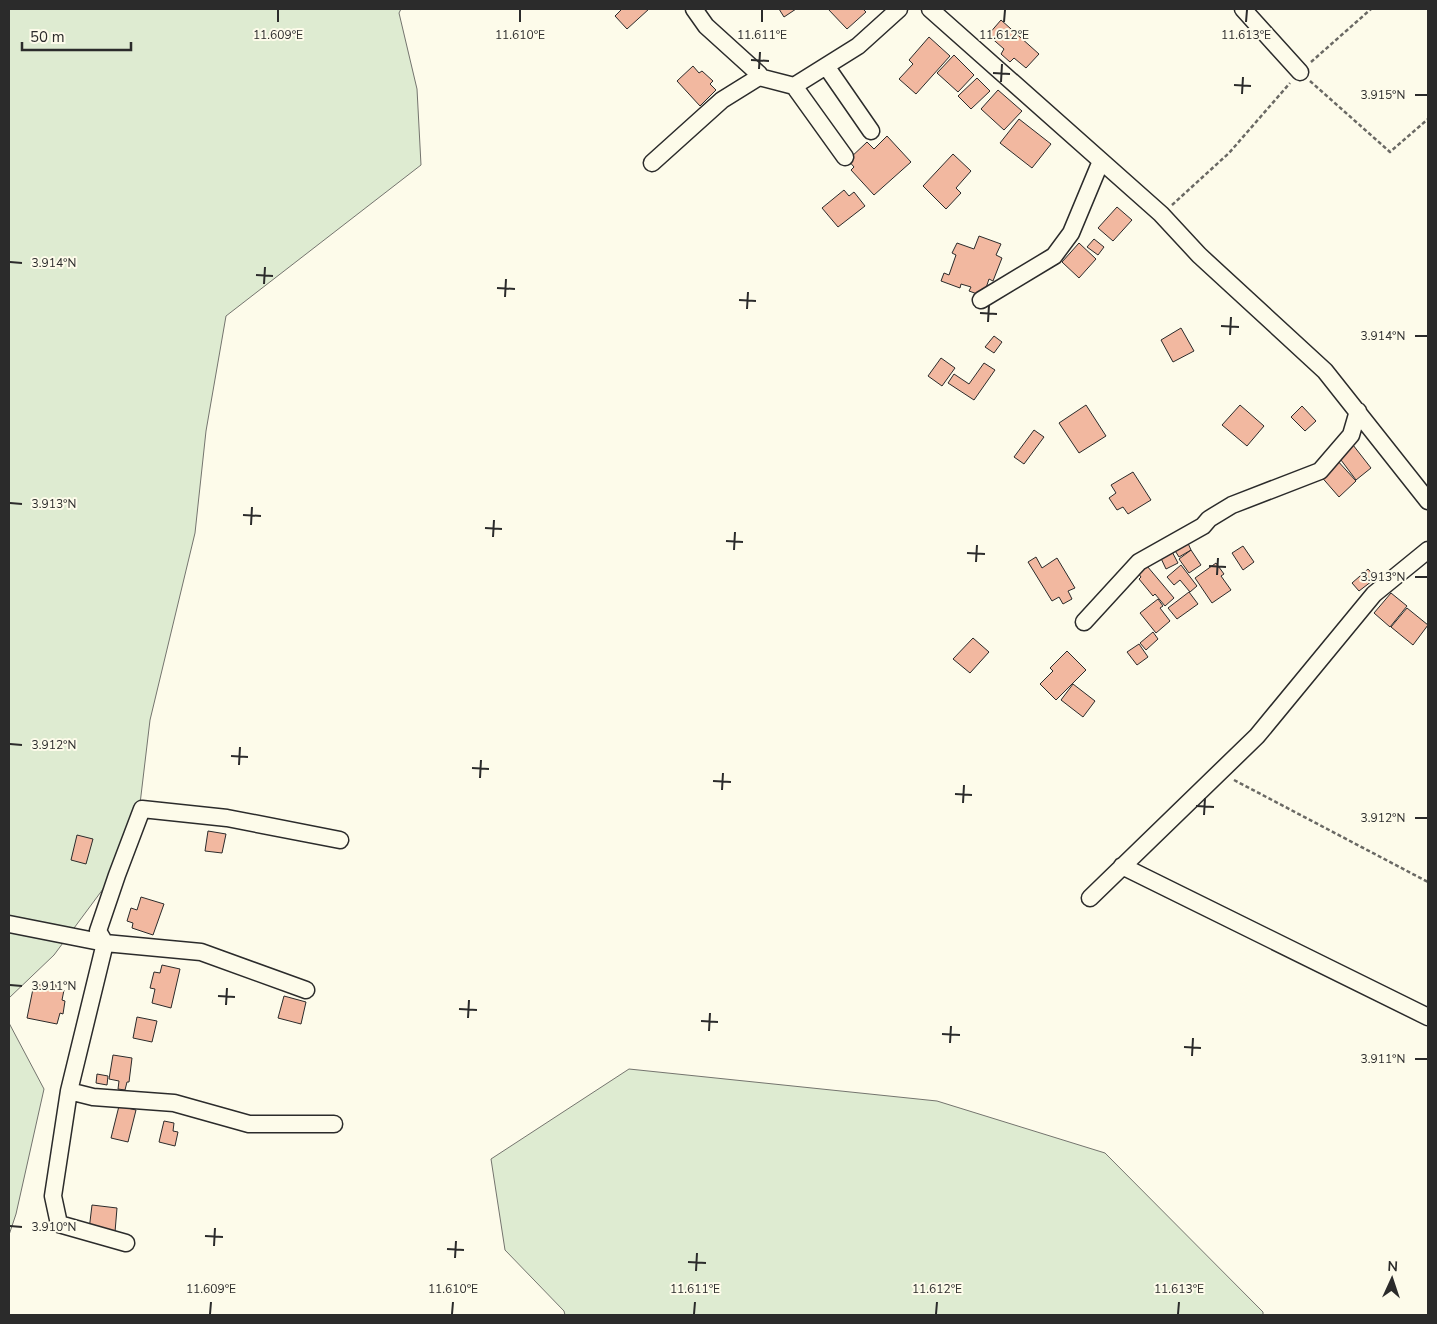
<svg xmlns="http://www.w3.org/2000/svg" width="1437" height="1324" font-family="'Nunito Sans',sans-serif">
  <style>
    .green { fill: #deebd1; stroke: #74746e }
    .building { fill: #f2b8a0; stroke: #2b2b2b }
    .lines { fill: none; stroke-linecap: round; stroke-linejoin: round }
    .minor-casing { stroke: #2b2b2b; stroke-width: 19 }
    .path { stroke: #6a6964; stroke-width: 2.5; stroke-dasharray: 4 2.5; stroke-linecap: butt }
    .minor { stroke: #fdfbea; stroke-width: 16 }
    .ticks { fill: none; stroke: #2b2b2b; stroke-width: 2 }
    .ticks-label { font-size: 12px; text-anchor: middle; fill: #2b2b2b; stroke: #fdfbea; stroke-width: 4; stroke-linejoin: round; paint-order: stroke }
  </style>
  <rect width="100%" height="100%" fill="#fdfbea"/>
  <!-- green -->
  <path class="green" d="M9,9H401L399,13L417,89L421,165L226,316L206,431L195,533L150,720L135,846L54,955L9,998Z
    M9,1023L44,1089L16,1214L9,1235Z
    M629,1069L937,1101L1105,1153L1263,1312V1315H565L564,1311L505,1250L491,1159Z"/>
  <!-- building -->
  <path class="building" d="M622,9H649L627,29L615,16Z
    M779,9H796L784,17Z
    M828,9H863L866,12L847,29Z
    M1001,20L1039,54L1026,68L1014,58L1010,62L1001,54L1004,49L988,35Z
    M929,37L950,56L916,94L899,79L913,64L909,60Z
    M954,55L974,75L958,92L937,73Z
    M693,66L699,73L702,71L713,81L710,84L716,90L700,106L677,81Z
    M977,78L990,91L971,109L958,96Z
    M998,90L1022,111L1004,130L981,109Z
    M1019,119L1051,144L1032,168L1000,143Z
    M887,136L911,162L874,195L851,170L854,167L848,160L867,142L874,149Z
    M953,154L971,171L956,188L961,193L946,209L923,186Z
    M844,190L849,196L854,192L865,206L838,227L822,208Z
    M1117,207L1132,220L1113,241L1098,228Z
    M979,236L1001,244L996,255L1002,258L993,281L989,279L984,294L980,295L969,291L971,287L961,284L960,288L941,281L944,273L949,275L956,255L952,253L957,243L974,249Z
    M1094,239L1104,247L1098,255L1087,247Z
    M1079,243L1096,259L1079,278L1062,262Z
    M1181,328L1194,351L1173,362L1161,340Z
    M994,336L1002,342L994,353L985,347Z
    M941,358L955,368L942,386L928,376Z
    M984,363L995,370L974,400L948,383L954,374L969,384Z
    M1086,405L1106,436L1079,453L1059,423Z
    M1240,405L1264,426L1247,446L1222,425Z
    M1302,406L1316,421L1305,431L1291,417Z
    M1034,430L1044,437L1024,464L1014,457Z
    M1353,445L1371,468L1356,480L1338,456Z
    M1336,459L1356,481L1339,497L1319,474Z
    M1133,472L1151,500L1128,514L1123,507L1117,510L1109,498L1116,493L1111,485Z
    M1187,541L1191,550L1179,557L1174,549Z
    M1169,546L1178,563L1166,569L1158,552Z
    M1243,546L1254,562L1243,570L1232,553Z
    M1191,550L1201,565L1189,573L1179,559Z
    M1036,557L1042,568L1057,558L1075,588L1068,591L1072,599L1063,604L1059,597L1052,601L1028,562Z
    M1216,563L1224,574L1221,576L1231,590L1212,603L1195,578Z
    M1181,565L1197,586L1190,592L1180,580L1174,585L1167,577Z
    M1147,566L1174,598L1165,606L1155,594L1153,596L1139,579L1141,577L1138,573Z
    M1368,569L1376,578L1359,591L1352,583Z
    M1189,592L1198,604L1177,619L1168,608Z
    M1391,593L1407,606L1390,627L1374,613Z
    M1158,599L1163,606L1160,608L1170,621L1156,633L1140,613Z
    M1407,608L1428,625L1413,645L1391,627Z
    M1153,632L1158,639L1146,650L1140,643Z
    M973,638L989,652L970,673L953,659Z
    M1139,644L1148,657L1137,665L1127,652Z
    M1067,651L1086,670L1056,700L1040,684L1053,671L1050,668Z
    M1073,684L1095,701L1083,717L1061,700Z
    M208,831L226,834L222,853L205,851Z
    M77,835L93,839L86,864L71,860Z
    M141,897L164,904L153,935L132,928L133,923L127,921L131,908L137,910Z
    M162,965L180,969L171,1008L152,1003L155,989L150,988L154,972L160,973Z
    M42,982L56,985V988L64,990L62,1000L65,1001L63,1014L60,1013L57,1024L27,1018L34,984L41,985Z
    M284,996L306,1002L301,1024L278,1018Z
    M137,1017L157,1021L152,1042L133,1038Z
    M113,1055L132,1058L129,1082H127L125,1090L118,1089L119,1081L109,1079Z
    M97,1074L108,1076L107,1085L96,1083Z
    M119,1106L136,1110L128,1142L111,1138Z
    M164,1121L174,1123L173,1131L178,1132L175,1146L159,1142Z
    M92,1205L117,1208L115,1232L89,1230Z"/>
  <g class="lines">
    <defs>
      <path id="minor" d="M694,9L706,26L759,74V77L794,86
        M930,9L1161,214L1199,255L1325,371L1428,501
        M1243,9L1300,72
        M826,66L871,131
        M845,157L794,86L858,46L899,9
        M652,163L722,100L759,77
        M981,300L1054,256L1071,233L1101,161
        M1084,622L1139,562L1203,526L1209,519L1232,505L1320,471L1351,435L1358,411
        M1122,866L1428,1017
        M1090,898L1257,736L1374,594L1428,550
        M9,924L105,943L201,952L306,990
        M69,1091L53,1196L59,1224L126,1243
        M334,1124H249L174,1103L93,1097L69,1091L105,943L98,931L117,875L142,809L227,818L340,840"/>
    </defs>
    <!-- minor casing -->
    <use href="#minor" class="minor-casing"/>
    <!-- path -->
    <path class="path" d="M1311,62L1371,9
      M1310,81L1390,152L1428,119
      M1172,205L1229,153L1290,83
      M1234,780L1428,882"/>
    <!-- minor -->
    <use href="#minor" class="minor"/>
  </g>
  <!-- ticks -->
  <path class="ticks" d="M278,22V10M520,22V10M762,22V10M1004,22L1005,10M1246,22L1247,10M751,60L769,61M759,69L760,52M993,73L1010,74M1001,82L1002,64M1234,85L1251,86M1242,94L1243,77M1415,95H1427M10,262L22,263M256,275L273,276M264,284L265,267M497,288L515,289M505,297L506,279M739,300L756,301M747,309L748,292M980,313L997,314M988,322L989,305M1221,326L1239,327M1230,335L1231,317M1415,336H1427M10,503L22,504M243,515L261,516M251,525L252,507M485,528L502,529M493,537L494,520M726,541L743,542M734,550L735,532M967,553L985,554M976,562L977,545M1209,566L1226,567M1217,575L1218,558M1415,577H1427M10,744L22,745M231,756L248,757M239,765L240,747M472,768L489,769M480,778L481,760M713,781L731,782M722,790L723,773M955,794L972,795M963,803L964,785M1196,806L1214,807M1204,815L1205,798M1415,818H1427M10,985L22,986M218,996L235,997M226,1005L227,988M459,1009L477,1010M468,1018L469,1000M701,1021L718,1022M709,1031L710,1013M942,1034L960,1035M950,1043L951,1026M1184,1047L1201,1048M1192,1056L1193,1038M1415,1059H1427M10,1226L22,1227M205,1236L223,1237M214,1246L215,1228M447,1249L464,1250M455,1258L456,1241M688,1262L706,1263M696,1271L697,1253M210,1314L211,1302M452,1314L453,1302M694,1314L695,1302M936,1314L937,1302M1178,1314L1179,1302"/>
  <g class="ticks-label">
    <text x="278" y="39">11.609°E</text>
    <text x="520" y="39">11.610°E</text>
    <text x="762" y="39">11.611°E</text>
    <text x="1004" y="39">11.612°E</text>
    <text x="1246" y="39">11.613°E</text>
    <text x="1383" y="99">3.915°N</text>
    <text x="54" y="267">3.914°N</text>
    <text x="1383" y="340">3.914°N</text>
    <text x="54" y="508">3.913°N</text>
    <text x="1383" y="581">3.913°N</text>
    <text x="54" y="749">3.912°N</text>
    <text x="1383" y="822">3.912°N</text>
    <text x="54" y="990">3.911°N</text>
    <text x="1383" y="1063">3.911°N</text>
    <text x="54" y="1231">3.910°N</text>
    <text x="211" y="1293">11.609°E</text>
    <text x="453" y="1293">11.610°E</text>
    <text x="695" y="1293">11.611°E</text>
    <text x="937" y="1293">11.612°E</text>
    <text x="1179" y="1293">11.613°E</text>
  </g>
  <!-- border -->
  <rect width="1437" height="1324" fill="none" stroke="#2b2b2b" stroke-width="20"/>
  <!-- north arrow -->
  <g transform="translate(1392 1279) rotate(3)" stroke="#fdfbea" stroke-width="4" paint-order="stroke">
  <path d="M0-4L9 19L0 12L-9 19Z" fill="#2b2b2b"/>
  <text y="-8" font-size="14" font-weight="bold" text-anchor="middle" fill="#2b2b2b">N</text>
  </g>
  <!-- scale -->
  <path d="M22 42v8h109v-8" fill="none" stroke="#2b2b2b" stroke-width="2.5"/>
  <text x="30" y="42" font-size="15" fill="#2b2b2b" stroke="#fdfbea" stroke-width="4" paint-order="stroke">50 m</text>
</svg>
